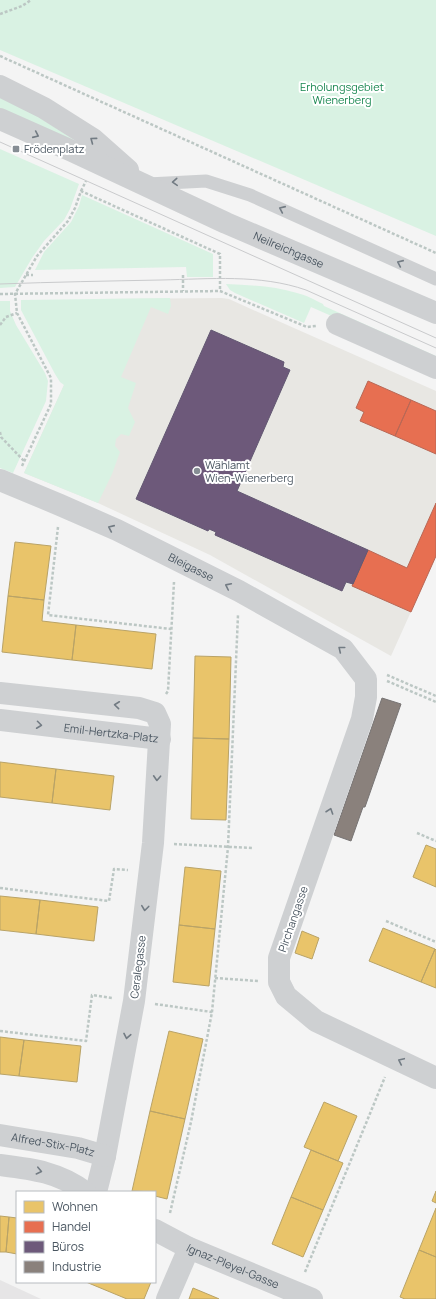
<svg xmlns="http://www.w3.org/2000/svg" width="436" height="1299" font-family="Manrope,sans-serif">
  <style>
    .commercial { fill: #e8e7e3 }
    .education { fill: #e6e5e6 }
    .green { fill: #d9f2e3 }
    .homes { fill: #e9c46a; stroke: #b9a367 }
    .shops { fill: #e76f51; stroke: #b86856 }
    .offices { fill: #6d597a; stroke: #625872 }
    .industry { fill: #8a817c; stroke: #777474 }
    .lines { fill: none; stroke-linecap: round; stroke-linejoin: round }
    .path { stroke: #bcc7c4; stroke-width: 2.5; stroke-dasharray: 3 2; stroke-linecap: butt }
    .lane { stroke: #ced0d2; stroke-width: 13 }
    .street { stroke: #ced0d2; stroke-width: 22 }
    .tram { stroke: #c9cacc; stroke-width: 1 }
    .oneway { stroke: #727b83 }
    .poi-dot { fill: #868d94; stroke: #fff; stroke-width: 1.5 }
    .labels { text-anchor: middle; stroke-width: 4; stroke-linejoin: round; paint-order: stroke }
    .park-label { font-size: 11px; fill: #17864f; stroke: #fff }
    .poi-label { font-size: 11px; fill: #4a5661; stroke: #fff; text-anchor: start }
    .street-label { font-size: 11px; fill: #4a5661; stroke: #fff }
  </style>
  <rect width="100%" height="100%" fill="#f4f4f4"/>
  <!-- commercial -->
  <path class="commercial" d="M222,298L229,299L251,309L436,391V556L391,656L210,555L98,503L24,473L103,299Z"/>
  <!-- education -->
  <path class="education" d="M0,1280L41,1299H0Z"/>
  <!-- green -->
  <path class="green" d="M0,0H436V236L0,50Z
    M0,94L8,97L85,147L0,110Z
    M0,149L79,184L70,209L64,220L44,241L32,258L15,287L0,288Z
    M82,195L213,254V277H187L186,267L35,270L44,252L71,222L79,206Z
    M226,284C250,285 274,286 297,293C306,295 315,300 323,304L324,306L436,356V362L311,307L304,323L235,293L230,290Z
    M170,298L171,306L168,314L151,307L121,377L136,383L128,408L135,422L129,436L121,434L116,439L115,446L120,452L112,474L98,503L24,473L64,385L60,382L55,374L21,310V300Z
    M0,301H10V311L16,325L45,373L48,381L46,401L13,473L0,468Z"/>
  <!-- homes -->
  <path class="homes" d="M15,542L51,546L44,600L8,596Z
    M8,596L44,600L42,621L76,625L72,660L2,652Z
    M76,625L156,634L152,669L72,660Z
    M195,656L231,657L229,739L193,738Z
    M193,738L229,739L226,820L191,819Z
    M0,762L56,769L52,803L0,797Z
    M56,769L114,776L110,810L52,803Z
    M426,845L436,849V887L413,877Z
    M185,867L221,871L215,929L179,925Z
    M0,896L40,900L36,934L0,930Z
    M40,900L98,907L94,941L36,934Z
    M179,925L215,929L209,986L173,982Z
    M383,928L435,949L421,982L369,961Z
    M302,931L319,938L312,959L295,953Z
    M435,949L436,950V988L421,982Z
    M169,1031L203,1039L185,1119L150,1111Z
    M0,1037L24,1040L19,1076L0,1074Z
    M24,1040L81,1046L77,1082L19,1076Z
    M324,1102L357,1116L338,1161L304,1147Z
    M150,1111L185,1119L167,1199L155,1196V1192L132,1191Z
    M311,1150L343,1163L323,1210L291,1197Z
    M436,1191V1203L432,1201Z
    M291,1197L323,1210L303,1257L272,1244Z
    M436,1208V1257L419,1250Z
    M0,1216L9,1217L6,1252H0Z
    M9,1217L17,1218V1254L6,1252Z
    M419,1250L436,1257V1299H405L400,1297Z
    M86,1282H151L144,1299H127Z
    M193,1288L217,1298L219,1299H189Z"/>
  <!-- shops -->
  <path class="shops" d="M368,381L411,400L395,436L360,421L364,412L356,408Z
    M411,400L436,411V454L395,436Z
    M436,503V556L411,612L352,586L368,550L407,568Z"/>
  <!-- offices -->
  <path class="offices" d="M211,330L284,362L283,367L290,370L237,491L368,550L353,584L346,582L342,591L215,535L216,532L209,529L208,531L136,499Z"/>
  <!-- industry -->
  <path class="industry" d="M382,698L401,704L365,807H363L351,841L334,835Z"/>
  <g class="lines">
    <!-- path -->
    <path class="path" d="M0,14L22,6L31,0
      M0,56L436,253
      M81,191L86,181
      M26,275H33
      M183,275V291
      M0,294L220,291L307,327L316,326
      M0,325L6,317L17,313
      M0,432L1,437L24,461
      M22,466L51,404V378L17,313L15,294L37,256L68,221L75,208L81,191L220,254V291
      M58,527L48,615L171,629
      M387,675L436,696
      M387,681L436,702
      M166,694L168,691L174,582
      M417,833L436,841
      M174,844L252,848
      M0,888L109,901L114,869L128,870
      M386,921L436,942
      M215,978L258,981
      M155,1004L212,1012
      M0,1031L86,1041L92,995L112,998
      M170,1213L191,1122L212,1012L228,847L238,615
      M305,1272L385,1077"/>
    <!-- lane -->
    <path class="lane" d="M148,184L206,181L250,195L436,279"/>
    <!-- street -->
    <g class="street">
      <path d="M0,86L44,108L93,139L128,170"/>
      <path id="s1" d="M0,119L72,151L226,223L436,313"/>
      <path d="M337,324L436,368"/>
      <path id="s2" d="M0,480L60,505L117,530L239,591L343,649L366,679V697L362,719L279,958V982L286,996L316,1021L436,1078"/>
      <path d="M0,693L139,708L155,713L160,724L153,843L134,1001L105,1156L96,1192"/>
      <path id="s3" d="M0,720L160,739"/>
      <path id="s4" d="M0,1135L78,1148L105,1156"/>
      <path d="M0,1165C32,1169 59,1172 85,1192"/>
      <path id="s5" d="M155,1230L189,1248L312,1299"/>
      <path d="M167,1299L189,1248"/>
    </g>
    <!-- tram -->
    <path class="tram" d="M0,142L436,338
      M0,284C54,282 108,281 161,280C210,279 260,274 306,290L436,348"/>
  </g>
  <!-- one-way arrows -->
  <defs><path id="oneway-chevron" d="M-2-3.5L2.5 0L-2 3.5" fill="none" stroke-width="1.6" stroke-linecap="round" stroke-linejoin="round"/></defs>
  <g class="oneway">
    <use href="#oneway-chevron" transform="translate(36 135) rotate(24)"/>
    <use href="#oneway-chevron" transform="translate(93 140) rotate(-143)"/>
    <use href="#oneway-chevron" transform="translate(175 182) rotate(176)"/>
    <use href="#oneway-chevron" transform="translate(282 209) rotate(-156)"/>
    <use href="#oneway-chevron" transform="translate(400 263) rotate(-156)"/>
    <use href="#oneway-chevron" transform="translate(111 528) rotate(-156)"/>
    <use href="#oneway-chevron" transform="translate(228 586) rotate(-154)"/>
    <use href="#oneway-chevron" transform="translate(341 649) rotate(-141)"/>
    <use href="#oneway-chevron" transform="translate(117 705) rotate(-174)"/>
    <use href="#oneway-chevron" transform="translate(39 725) rotate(7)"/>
    <use href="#oneway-chevron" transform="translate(157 778) rotate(93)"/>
    <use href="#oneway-chevron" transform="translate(330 811) rotate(-71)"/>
    <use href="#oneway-chevron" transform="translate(145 908) rotate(97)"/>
    <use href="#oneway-chevron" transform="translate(127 1036) rotate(101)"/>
    <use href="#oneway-chevron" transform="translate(401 1061) rotate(-155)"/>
    <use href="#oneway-chevron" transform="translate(39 1171) rotate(13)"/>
  </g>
  <!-- markers -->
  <g class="poi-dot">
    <rect x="12" y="145" width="8" height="8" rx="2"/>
    <circle cx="197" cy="471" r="4"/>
  </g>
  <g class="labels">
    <!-- park labels -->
    <g class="park-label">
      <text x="342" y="91">Erholungsgebiet<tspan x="342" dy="13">Wienerberg</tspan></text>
    </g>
    <!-- poi labels -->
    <g class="poi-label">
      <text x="24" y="153">Frödenplatz</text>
      <text x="205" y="469">Wählamt<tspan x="205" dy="13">Wien-Wienerberg</tspan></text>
    </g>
    <!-- street labels -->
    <g class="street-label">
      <text dy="4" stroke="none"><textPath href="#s1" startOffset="317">Neilreichgasse</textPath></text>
      <text dy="4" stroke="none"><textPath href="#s2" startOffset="210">Bleigasse</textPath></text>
      <text dy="4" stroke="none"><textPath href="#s3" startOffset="112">Emil-Hertzka-Platz</textPath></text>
      <text transform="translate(293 919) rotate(-71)" y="4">Pirchangasse</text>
      <text transform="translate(138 967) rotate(-83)" y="4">Ceralegasse</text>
      <text dy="4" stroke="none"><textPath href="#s4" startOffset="54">Alfred-Stix-Platz</textPath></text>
      <text dy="4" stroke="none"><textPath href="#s5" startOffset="86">Ignaz-Pleyel-Gasse</textPath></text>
    </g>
  </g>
  <!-- legend -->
  <rect x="16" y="1191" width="140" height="92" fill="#ffffff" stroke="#b7bbc0"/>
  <rect x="24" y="1201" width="20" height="12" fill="#e9c46a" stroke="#b7bbc0"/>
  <text x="52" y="1211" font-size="12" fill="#4a5661">Wohnen</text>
  <rect x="24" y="1221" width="20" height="12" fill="#e76f51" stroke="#b7bbc0"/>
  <text x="52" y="1231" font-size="12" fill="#4a5661">Handel</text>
  <rect x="24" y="1241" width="20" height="12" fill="#6d597a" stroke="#b7bbc0"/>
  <text x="52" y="1251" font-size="12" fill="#4a5661">Büros</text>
  <rect x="24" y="1261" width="20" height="12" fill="#8a817c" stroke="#b7bbc0"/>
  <text x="52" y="1271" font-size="12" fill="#4a5661">Industrie</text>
</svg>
